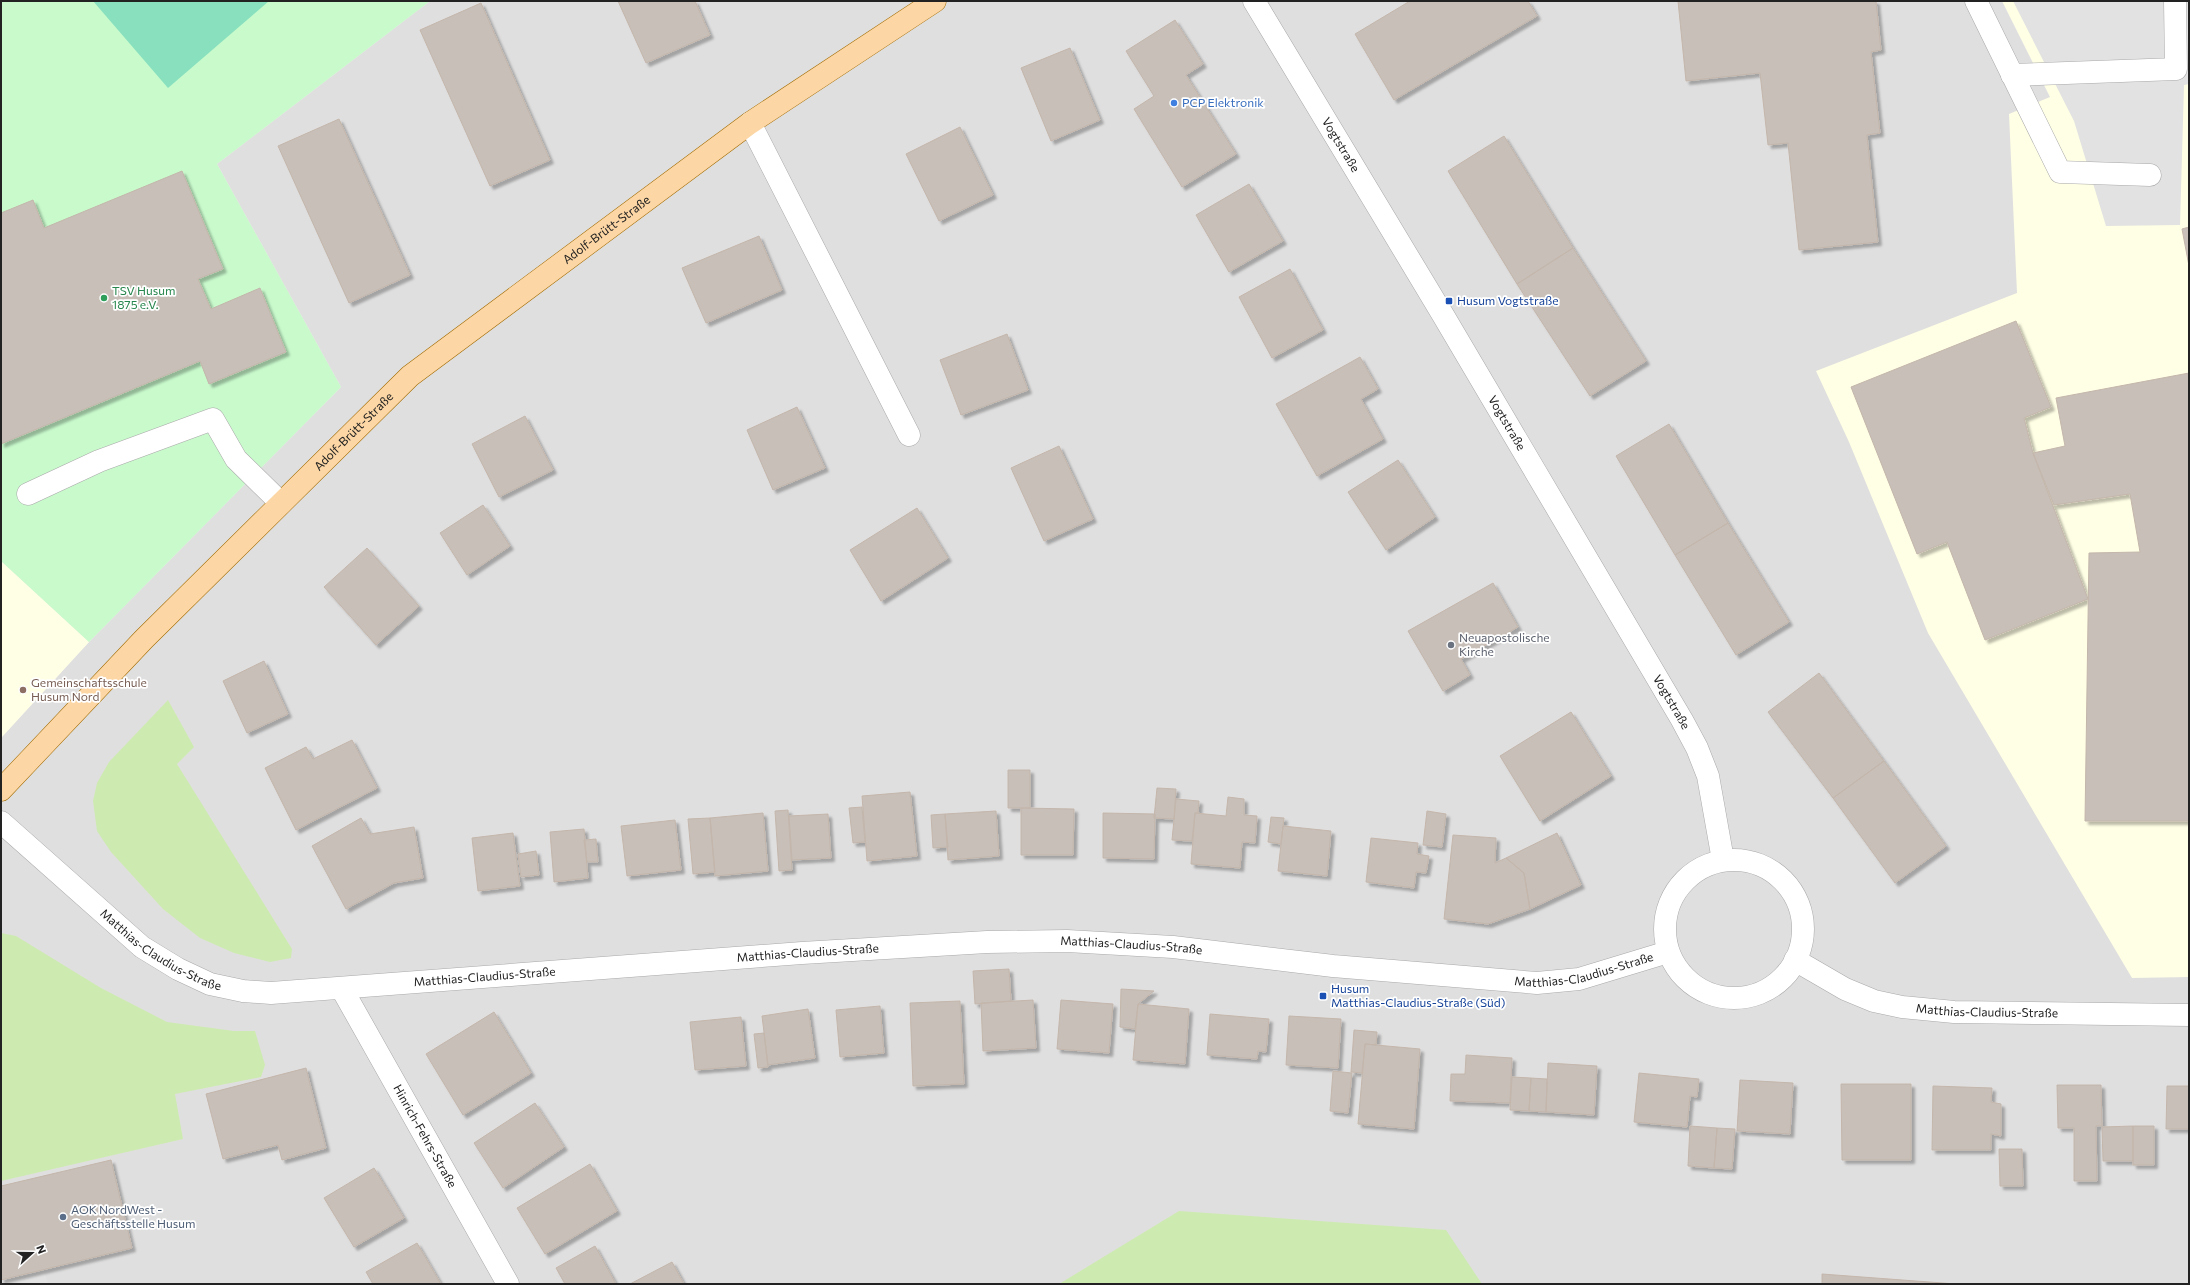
<svg xmlns="http://www.w3.org/2000/svg" width="2190" height="1285" font-family="Commissioner,sans-serif">
  <style>
    .residential { fill: #e0dfdf }
    .education { fill: #ffffe5 }
    .grass { fill: #cdebb0 }
    .park { fill: #c8facc }
    .pitch { fill: #88e0be }
    .parking { fill: #e2e2e2 }
    .building { fill: #c7bfb8; stroke: #c4b6ab; filter: url(#shadow) }
    .lines { fill: none; stroke-linecap: round; stroke-linejoin: round }
    .minor-casing { stroke: #a9a9a9; stroke-width: 23 }
    .major-casing { stroke: #a06b00; stroke-width: 23 }
    .minor { stroke: #fff; stroke-width: 22 }
    .major { stroke: #fcd6a4; stroke-width: 22 }
    .shop-dot { fill: #3f7fe0; stroke: #fff; stroke-width: 1.5 }
    .leisure-dot { fill: #2e9e5b; stroke: #fff; stroke-width: 1.5 }
    .transit-dot { fill: #1a4fb4; stroke: #fff; stroke-width: 1.5 }
    .worship-dot { fill: #6b7280; stroke: #fff; stroke-width: 1.5 }
    .education-dot { fill: #8d6e63; stroke: #fff; stroke-width: 1.5 }
    .service-dot { fill: #5c6f8a; stroke: #fff; stroke-width: 1.5 }
    .labels { text-anchor: middle; stroke-width: 3.5; stroke-linejoin: round; paint-order: stroke }
    .shop-label { font-size: 12px; fill: #366cbe; stroke: #fff; text-anchor: start }
    .street-label { font-size: 12px; fill: #222; stroke: #fff }
    .leisure-label { font-size: 12px; fill: #27864d; stroke: #fff; text-anchor: start }
    .transit-label { font-size: 12px; fill: #164399; stroke: #fff; text-anchor: start }
    .worship-label { font-size: 12px; fill: #5b616d; stroke: #fff; text-anchor: start }
    .education-label { font-size: 12px; fill: #785e54; stroke: #fff; text-anchor: start }
    .service-label { font-size: 12px; fill: #4e5e75; stroke: #fff; text-anchor: start }
  </style>
  <defs>
    <filter id="shadow"><feDropShadow dx="3.5" dy="3.5" stdDeviation="1" flood-color="#0004"/></filter>
  </defs>
  <rect width="100%" height="100%" fill="#f2efe9"/>
  <!-- residential -->
  <path class="residential" d="M430,1H2189V1284H1V738L89,642L341,387L217,164Z"/>
  <!-- education -->
  <path class="education" d="M2002,1H2189V977L2132,978L1928,633L1849,442L1816,371L2017,293L2009,114L2050,97Z
    M1,561L89,642L1,738Z"/>
  <!-- grass -->
  <path class="grass" d="M168,700L194,747L177,764L292,949L291,958L270,962L234,953L200,938L163,909L111,852L97,831L93,801L97,783L109,762Z
    M1,933L16,936L101,988L167,1022L234,1031H255L265,1065L261,1077L175,1094L183,1139L1,1181Z
    M1179,1211L1446,1230L1482,1284H1059Z"/>
  <!-- park -->
  <path class="park" d="M1,1H430L217,164L341,387L89,642L1,561Z"/>
  <!-- pitch -->
  <path class="pitch" d="M93,1H269L168,88Z"/>
  <!-- parking -->
  <path class="parking" d="M2013,1H2189V84L2184,85L2180,225L2106,226L2074,121Z
    M45,1273L48,1284H1V1283Z"/>
  <!-- building -->
  <path class="building" d="M618,1H695L710,35L646,63Z
    M1410,1H1528L1537,16L1394,100L1355,34Z
    M1678,1H1876L1881,50L1871,52L1880,133L1867,135L1878,242L1799,250L1788,143L1768,145L1760,73L1686,81Z
    M481,3L550,160L490,186L420,30Z
    M1175,20L1203,64L1186,75L1236,154L1182,187L1134,109L1154,96L1126,51Z
    M1070,48L1100,120L1051,141L1021,68Z
    M339,119L410,275L349,303L278,146Z
    M960,127L993,195L939,221L906,154Z
    M1504,136L1573,248L1517,284L1448,171Z
    M182,171L223,269L198,279L211,309L260,288L286,352L209,384L200,361L1,444V213L33,200L44,228Z
    M1249,184L1283,241L1229,272L1196,215Z
    M2189,227V266L2182,229Z
    M759,236L782,290L706,323L682,268Z
    M1573,248L1646,361L1590,396L1517,284Z
    M1290,269L1323,330L1272,358L1239,297Z
    M2016,321L2051,407L2024,418L2033,453L2088,599L1985,640L1947,542L1917,554L1851,387Z
    M1007,334L1028,390L961,415L940,360Z
    M1360,357L1378,389L1361,399L1383,439L1317,476L1276,404Z
    M2189,373V821H2085L2089,553L2140,552L2130,494L2054,505L2033,453L2065,446L2056,398Z
    M797,407L825,468L773,490L747,430Z
    M525,416L553,470L499,497L472,444Z
    M1669,424L1728,523L1675,555L1616,456Z
    M1059,446L1093,519L1044,541L1011,468Z
    M1398,460L1435,517L1386,550L1348,492Z
    M483,505L510,546L467,575L440,533Z
    M917,508L948,558L881,601L850,550Z
    M1728,523L1789,622L1736,655L1675,555Z
    M367,548L419,606L376,645L324,587Z
    M1493,583L1518,627L1461,659L1470,675L1443,691L1408,631Z
    M264,661L288,714L247,733L223,681Z
    M1819,673L1884,761L1833,798L1768,712Z
    M1571,712L1611,776L1540,821L1500,756Z
    M352,740L377,788L296,830L265,768L306,747L313,759Z
    M1884,761L1946,846L1895,883L1833,798Z
    M1008,770H1030V808H1008Z
    M1157,788L1176,789L1174,819L1154,818Z
    M910,792L917,856L867,861L862,796Z
    M1228,797L1244,799V815L1257,816L1255,843L1242,842L1240,868L1191,864L1195,813L1226,816Z
    M1176,799L1199,801L1198,813H1195L1192,841L1172,840Z
    M862,807L865,842L853,843L849,808Z
    M1021,808L1074,809L1073,855H1021Z
    M788,810L792,870L779,871L775,811Z
    M996,811L999,856L948,860L945,814Z
    M1427,811L1446,814L1442,847L1423,845Z
    M763,813L768,871L715,876L710,818Z
    M1103,813L1155,814L1154,859L1103,858Z
    M828,814L831,858L792,860L789,816Z
    M945,814L948,847L933,848L931,815Z
    M1271,817L1284,818L1281,844L1268,842Z
    M361,818L370,834L414,827L423,878L394,883L346,909L312,846Z
    M710,818L715,872L693,874L688,819Z
    M675,820L681,870L627,876L621,826Z
    M1283,826L1331,831L1327,876L1278,871Z
    M584,829L588,878L554,882L550,832Z
    M513,833L520,886L478,891L472,838Z
    M1557,833L1581,885L1530,909L1524,873L1506,858Z
    M1453,835L1496,838L1495,863L1506,858L1524,873L1530,909L1488,924L1444,919Z
    M1371,838L1418,843L1417,854L1429,856L1426,873L1416,872L1414,888L1366,882Z
    M596,839L598,862H587L584,840Z
    M536,851L539,875L521,877L518,854Z
    M1009,969L1011,1001L975,1004L973,971Z
    M1121,989L1154,991L1138,1004L1135,1029L1120,1027Z
    M1033,1000L1036,1048L983,1051L981,1003Z
    M1061,1000L1113,1004L1109,1053L1057,1049Z
    M960,1001L964,1084L913,1086L910,1003Z
    M1138,1004L1189,1009L1185,1064L1133,1060Z
    M880,1006L884,1053L840,1057L836,1010Z
    M808,1009L815,1058L768,1065L762,1016Z
    M494,1012L531,1073L463,1115L426,1054Z
    M1210,1014L1269,1019L1266,1052L1258,1051L1257,1059L1207,1055Z
    M1289,1016L1341,1019L1338,1068L1286,1065Z
    M741,1017L746,1066L695,1070L690,1022Z
    M1354,1030L1377,1032L1376,1045L1365,1044L1362,1073L1351,1072Z
    M764,1033L768,1067L758,1068L754,1034Z
    M1365,1044L1420,1049L1414,1129L1358,1124Z
    M1466,1055L1512,1058L1510,1103L1450,1101L1451,1074H1465Z
    M1548,1063L1597,1066L1594,1115L1546,1112Z
    M306,1068L326,1148L282,1160L278,1145L223,1159L206,1094Z
    M1333,1071L1352,1073L1348,1113L1330,1111Z
    M1639,1073L1699,1079L1697,1097L1690,1096L1687,1127L1634,1122Z
    M1512,1077L1531,1078L1529,1111L1510,1110Z
    M1531,1078L1547,1079L1546,1112L1529,1111Z
    M1740,1080L1793,1083L1790,1134L1737,1131Z
    M1841,1084H1911V1160H1842Z
    M2057,1085H2101L2102,1126H2096L2097,1181H2074V1128H2058Z
    M1933,1086L1992,1088L1991,1102L2001,1104V1136L1991,1134V1150H1932Z
    M2167,1086H2189V1129H2166Z
    M535,1103L564,1147L503,1188L474,1143Z
    M1690,1126L1717,1128L1714,1168L1688,1166Z
    M2133,1126H2154V1165H2133Z
    M2133,1126V1161H2103L2102,1127Z
    M1717,1128L1735,1129L1732,1169L1714,1168Z
    M1999,1149H2022L2023,1186H2000Z
    M111,1160L132,1248L1,1280V1186Z
    M590,1164L617,1211L545,1254L517,1208Z
    M374,1168L404,1218L354,1247L324,1198Z
    M417,1243L441,1284H373L366,1272Z
    M595,1246L616,1284H565L556,1268Z
    M672,1262L684,1284H630Z
    M1822,1274L1956,1284H1822Z"/>
  <g class="lines">
    <defs>
      <g id="minor">
        <path id="s1" d="M1254,1L1443,315L1682,720L1697,748L1708,776L1723,860"/>
        <path d="M1976,1L2060,172L2150,175"/>
        <path d="M2012,75L2176,69L2175,1"/>
        <path d="M750,123L909,435"/>
        <path d="M28,494L99,461L213,419L236,459L281,503"/>
        <path id="s2" d="M1,822L142,947L178,969L210,984L243,991L271,993L802,953L987,942L1067,941L1173,947L1333,966L1537,983L1579,979L1668,952"/>
        <circle cx="1734" cy="929" r="69"/>
        <path id="s3" d="M1795,960L1845,989L1874,1001L1902,1007L1954,1012L2189,1015"/>
        <path id="s4" d="M342,989L508,1284"/>
      </g>
      <g id="major">
        <path id="s5" d="M1,790L144,639L410,376L750,123L935,1"/>
      </g>
    </defs>
    <!-- minor casing -->
    <use href="#minor" class="minor-casing"/>
    <!-- major casing -->
    <use href="#major" class="major-casing"/>
    <!-- minor -->
    <use href="#minor" class="minor"/>
    <!-- major -->
    <use href="#major" class="major"/>
  </g>
  <!-- markers -->
  <circle class="shop-dot" cx="1174" cy="103" r="4"/>
  <circle class="leisure-dot" cx="104" cy="298" r="4"/>
  <g class="transit-dot">
    <rect x="1445" y="297" width="8" height="8" rx="2"/>
    <rect x="1319" y="992" width="8" height="8" rx="2"/>
  </g>
  <circle class="worship-dot" cx="1451" cy="645" r="4"/>
  <circle class="education-dot" cx="23" cy="690" r="4"/>
  <circle class="service-dot" cx="63" cy="1217" r="4"/>
  <g class="labels">
    <!-- shop labels -->
    <g class="shop-label">
      <text x="1182" y="107">PCP Elektronik</text>
    </g>
    <!-- street labels -->
    <g class="street-label">
      <text dy="4" stroke="none"><textPath href="#s1" startOffset="168">Vogtstraße</textPath></text>
      <text dy="4" stroke="none"><textPath href="#s5" startOffset="827">Adolf-Brütt-Straße</textPath></text>
      <text dy="4" stroke="none"><textPath href="#s1" startOffset="492">Vogtstraße</textPath></text>
      <text dy="4" stroke="none"><textPath href="#s5" startOffset="503">Adolf-Brütt-Straße</textPath></text>
      <text dy="4" stroke="none"><textPath href="#s1" startOffset="816">Vogtstraße</textPath></text>
      <text dy="4" stroke="none"><textPath href="#s2" startOffset="1190">Matthias-Claudius-Straße</textPath></text>
      <text dy="4" stroke="none"><textPath href="#s2" startOffset="206">Matthias-Claudius-Straße</textPath></text>
      <text dy="4" stroke="none"><textPath href="#s2" startOffset="866">Matthias-Claudius-Straße</textPath></text>
      <text dy="4" stroke="none"><textPath href="#s2" startOffset="1646">Matthias-Claudius-Straße</textPath></text>
      <text dy="4" stroke="none"><textPath href="#s2" startOffset="542">Matthias-Claudius-Straße</textPath></text>
      <text dy="4" stroke="none"><textPath href="#s3" startOffset="203">Matthias-Claudius-Straße</textPath></text>
      <text dy="4" stroke="none"><textPath href="#s4" startOffset="169">Hinrich-Fehrs-Straße</textPath></text>
    </g>
    <!-- leisure labels -->
    <g class="leisure-label">
      <text x="112" y="295">TSV Husum<tspan x="112" dy="14">1875 e.V.</tspan></text>
    </g>
    <!-- transit labels -->
    <g class="transit-label">
      <text x="1457" y="305">Husum Vogtstraße</text>
      <text x="1331" y="993">Husum<tspan x="1331" dy="14">Matthias-Claudius-Straße (Süd)</tspan></text>
    </g>
    <!-- worship labels -->
    <g class="worship-label">
      <text x="1459" y="642">Neuapostolische<tspan x="1459" dy="14">Kirche</tspan></text>
    </g>
    <!-- education labels -->
    <g class="education-label">
      <text x="31" y="687">Gemeinschaftsschule<tspan x="31" dy="14">Husum Nord</tspan></text>
    </g>
    <!-- service labels -->
    <g class="service-label">
      <text x="71" y="1214">AOK NordWest -<tspan x="71" dy="14">Geschäftsstelle Husum</tspan></text>
    </g>
  </g>
  <!-- border -->
  <rect width="2190" height="1285" fill="none" stroke="#222222" stroke-width="4"/>
  <!-- north arrow -->
  <g transform="translate(32 1253) rotate(69)" stroke="#ffffff" stroke-width="3" paint-order="stroke">
  <path d="M0-3L7 15L0 10L-7 15Z" fill="#222222"/>
  <text y="-6" font-size="11" font-weight="bold" text-anchor="middle" fill="#222222">N</text>
  </g>
</svg>
